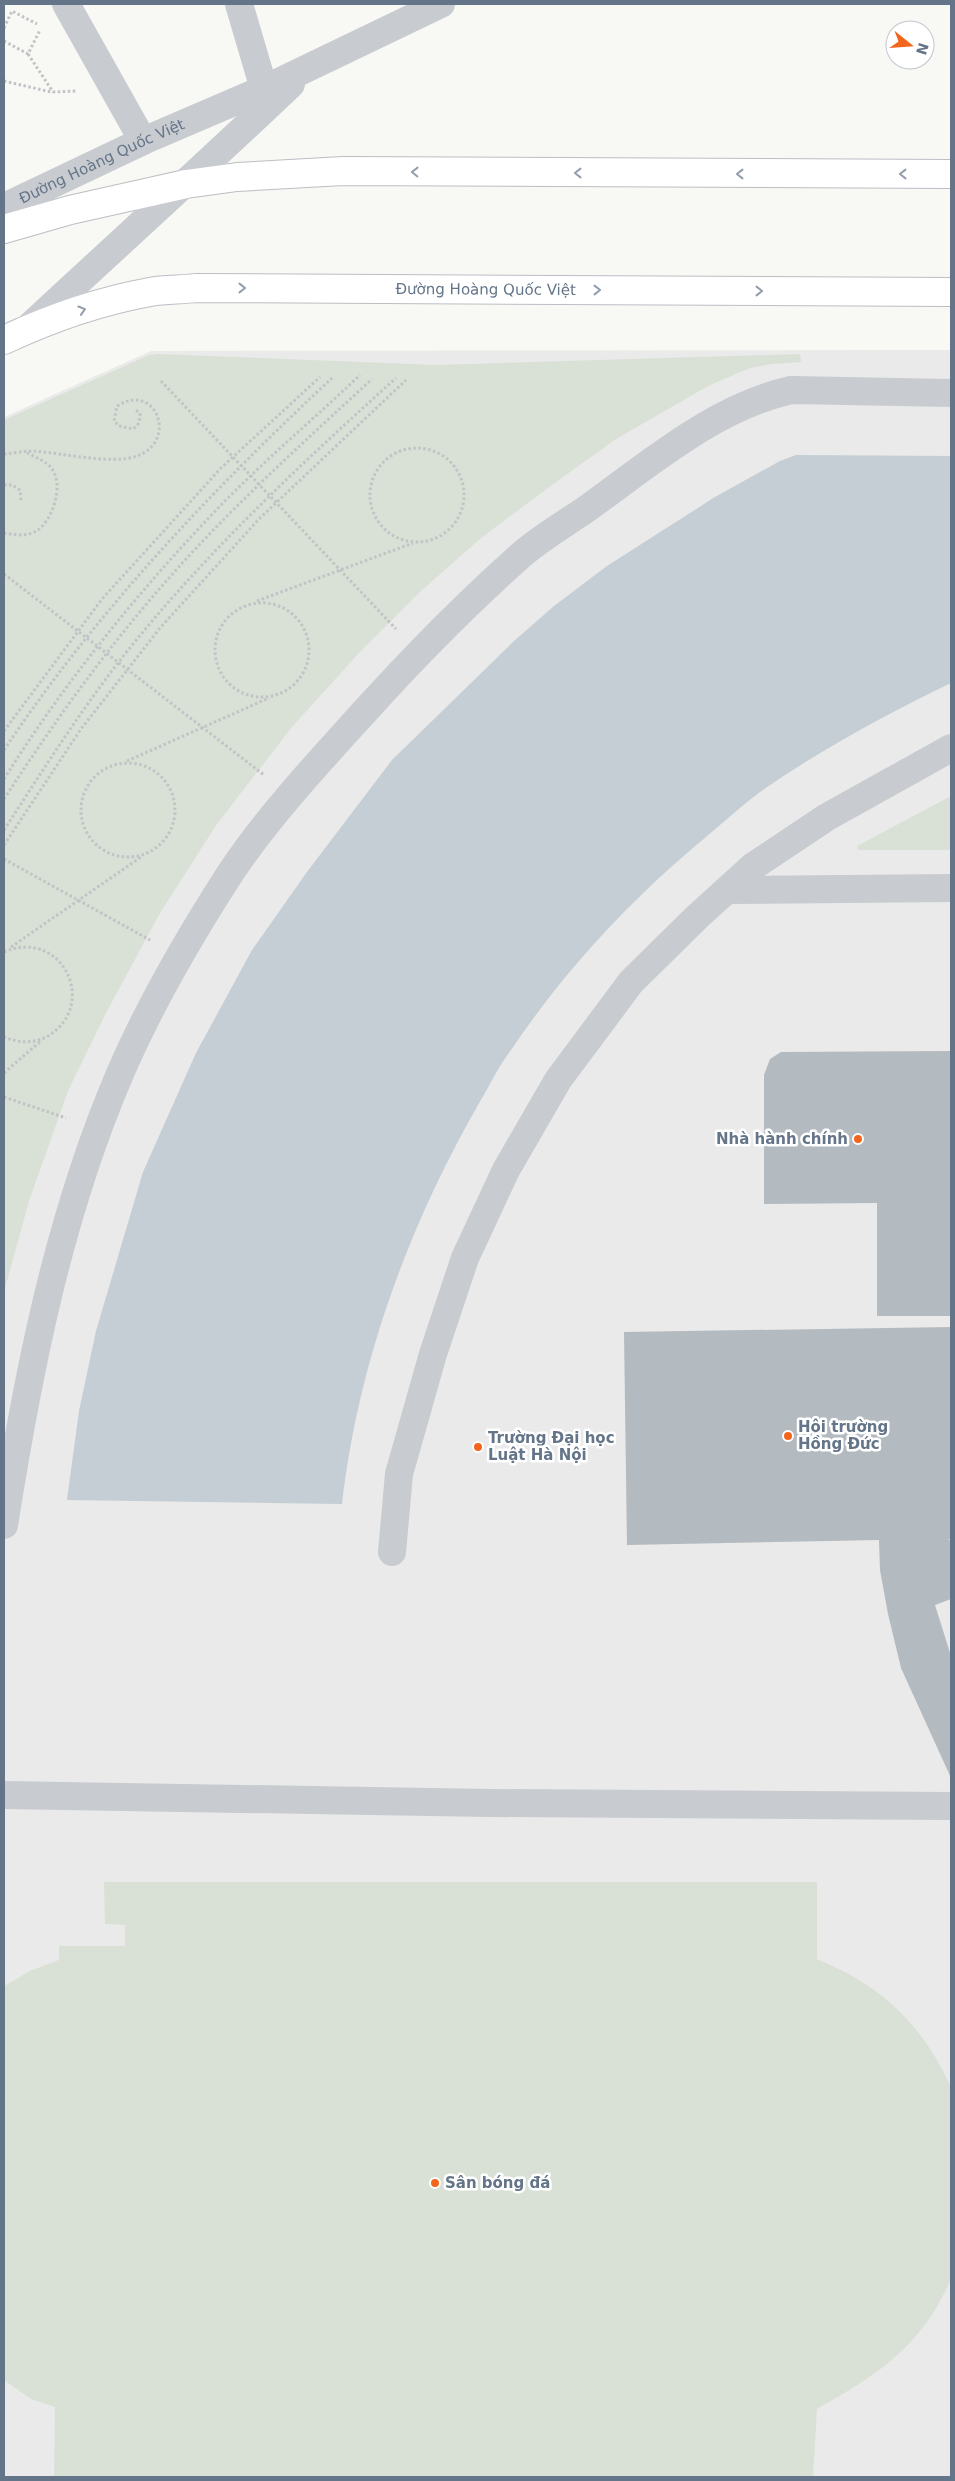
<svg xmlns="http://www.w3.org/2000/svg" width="955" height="2481" font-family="'DejaVu Sans',sans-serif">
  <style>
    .built { fill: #e9eae9 }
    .green { fill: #d9e1d6 }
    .water { fill: #c4ced4 }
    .building { fill: #b3bac0 }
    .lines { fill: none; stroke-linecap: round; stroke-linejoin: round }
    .major-casing { stroke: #bbbec3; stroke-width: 30 }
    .path { stroke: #c1c3c6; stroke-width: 3; stroke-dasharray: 2.5 2.5; stroke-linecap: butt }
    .minor { stroke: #c8cbcf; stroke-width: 28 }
    .major { stroke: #fff; stroke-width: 28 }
    .oneway { stroke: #939eac }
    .poi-dot { fill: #f2651c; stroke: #fff; stroke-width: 2 }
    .labels { text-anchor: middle; stroke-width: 5; stroke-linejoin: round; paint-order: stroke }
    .street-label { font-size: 15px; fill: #657589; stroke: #fff }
    .poi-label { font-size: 15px; font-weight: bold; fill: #657589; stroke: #fff; text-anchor: start }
  </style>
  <rect width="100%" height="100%" fill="#f8f8f5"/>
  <!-- built -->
  <path class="built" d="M951,350V2477H4V417L151,351Z"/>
  <!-- green -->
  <path class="green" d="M159,354L437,365L800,354L801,362L772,364L750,368L710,385L616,439L552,485L481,538L421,591L358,654L292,727L217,824L160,913L106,1013L68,1091L29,1201L4,1292V420L149,355Z
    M951,796V850H858L857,846Z
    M104,1882H817V1959C882,1986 921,2023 951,2087V2279C921,2347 880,2373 817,2409L813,2477H54L55,2407L31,2399L4,2380V1986L30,1971L59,1960V1946H125V1925L105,1924Z"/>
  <!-- water -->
  <path class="water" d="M796,455L951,456V683C885,715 820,750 760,792C741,806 724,822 706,837C632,898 565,970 511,1050C498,1067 489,1087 478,1105C408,1227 358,1364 342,1504L67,1500L79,1411L96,1331L143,1172L196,1053L252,950L307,872L392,760L514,641L554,606L607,566L715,497L780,461Z"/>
  <!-- building -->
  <path class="building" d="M951,1051V1316H877V1203L764,1204V1075L770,1059L781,1052Z
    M951,1327V1539H948L951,1541V1599L935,1605L951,1656V1778L901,1668L888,1614L880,1570L879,1540L627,1545L624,1332Z"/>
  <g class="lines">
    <defs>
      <g id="major">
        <path d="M4,229L70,210L186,184L237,177L343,171L951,174"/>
        <path id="s2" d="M4,340C49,319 100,301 150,292C165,289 181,290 196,288L951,292"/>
      </g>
    </defs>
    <!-- major casing -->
    <use href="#major" class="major-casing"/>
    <!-- path -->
    <path class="path" d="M4,28L12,11L37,24
      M4,41L28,54L40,30
      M28,54L53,92
      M4,81L51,92L77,91
      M161,381L396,629
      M370 495a47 47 0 1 1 94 0a47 47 0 1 1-94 0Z
      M4,454C14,453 24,451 34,451C61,453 113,465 137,456C178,442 157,381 117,406L114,421L119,426L133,429C139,425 140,421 140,413L134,409
      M4,485H12L20,490L21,501
      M4,533C15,535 28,537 38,530C53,519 64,485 52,469C47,461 34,457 26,452
      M4,574L264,775
      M257,601L413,543
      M215 650a47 47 0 1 1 94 0a47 47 0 1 1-94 0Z
      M4,731L102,599L221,468L320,377
      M4,750C97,611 210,492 332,378
      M127,761L269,698
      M81 810a47 47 0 1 1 94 0a47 47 0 1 1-94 0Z
      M4,779C66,680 141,588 222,504C266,459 315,418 360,375
      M4,799C56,719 112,641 177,569C237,502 305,441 372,379
      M4,830C45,767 85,703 133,644C212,547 303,462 396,378
      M4,845L81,729L160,628L259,519L406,380
      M4,859L150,940
      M11,947L141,857
      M4,952C61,927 100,1004 48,1036C34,1044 18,1043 4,1037
      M4,1073L42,1040
      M4,1097L66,1118"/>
    <!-- minor -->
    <g class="minor">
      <path d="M66,4L143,141"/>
      <path d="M239,4L264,89"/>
      <path id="s1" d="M4,207L143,141L264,89L441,4"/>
      <path d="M27,329C115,247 204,167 291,84"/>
      <path d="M727,890L951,888"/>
      <path d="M4,1525C28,1373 58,1219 119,1076C148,1008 191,934 231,872C270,814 319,762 366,710C414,657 466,604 520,556C539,539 563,525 585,510C648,465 713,408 791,390L951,393"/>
      <path d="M392,1552L399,1474L433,1354L465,1258L506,1170L558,1080L631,982L697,917L752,867L827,817L951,748"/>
      <path d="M4,1795L490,1803L951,1806"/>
    </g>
    <!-- major -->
    <use href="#major" class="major"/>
  </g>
  <!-- one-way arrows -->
  <defs><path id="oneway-chevron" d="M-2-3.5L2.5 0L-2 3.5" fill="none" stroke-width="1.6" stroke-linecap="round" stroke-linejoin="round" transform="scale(1.25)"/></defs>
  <g class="oneway">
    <use href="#oneway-chevron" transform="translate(415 172) rotate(-179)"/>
    <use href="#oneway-chevron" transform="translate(578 173) rotate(-180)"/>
    <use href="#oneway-chevron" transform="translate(740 174) rotate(-180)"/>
    <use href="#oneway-chevron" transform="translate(903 174) rotate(-180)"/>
    <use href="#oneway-chevron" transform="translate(242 288)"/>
    <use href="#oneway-chevron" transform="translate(597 290)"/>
    <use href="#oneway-chevron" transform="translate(759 291)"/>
    <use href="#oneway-chevron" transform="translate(82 310) rotate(-17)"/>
  </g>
  <!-- markers -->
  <g class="poi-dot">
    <circle cx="858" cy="1139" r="5"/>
    <circle cx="788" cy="1436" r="5"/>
    <circle cx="478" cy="1447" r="5"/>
    <circle cx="435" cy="2183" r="5"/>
  </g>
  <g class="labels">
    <!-- street labels -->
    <g class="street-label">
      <text dy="5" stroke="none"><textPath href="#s1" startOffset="108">Đường Hoàng Quốc Việt</textPath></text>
      <text dy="5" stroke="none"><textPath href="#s2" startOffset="490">Đường Hoàng Quốc Việt</textPath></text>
    </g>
    <!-- poi labels -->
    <g class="poi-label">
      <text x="848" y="1144" text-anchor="end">Nhà hành chính</text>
      <text x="798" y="1432">Hội trường<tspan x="798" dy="17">Hồng Đức</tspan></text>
      <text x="488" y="1443">Trường Đại học<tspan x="488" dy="17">Luật Hà Nội</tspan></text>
      <text x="445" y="2188">Sân bóng đá</text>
    </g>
  </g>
  <!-- border -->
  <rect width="955" height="2481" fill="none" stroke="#657589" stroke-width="10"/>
  <!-- north arrow -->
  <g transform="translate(910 45) rotate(107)"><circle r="24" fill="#ffffff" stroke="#c1c8d0"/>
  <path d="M0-4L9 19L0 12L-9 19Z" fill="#f2651c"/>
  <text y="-8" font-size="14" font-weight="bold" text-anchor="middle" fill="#657589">N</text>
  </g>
</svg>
